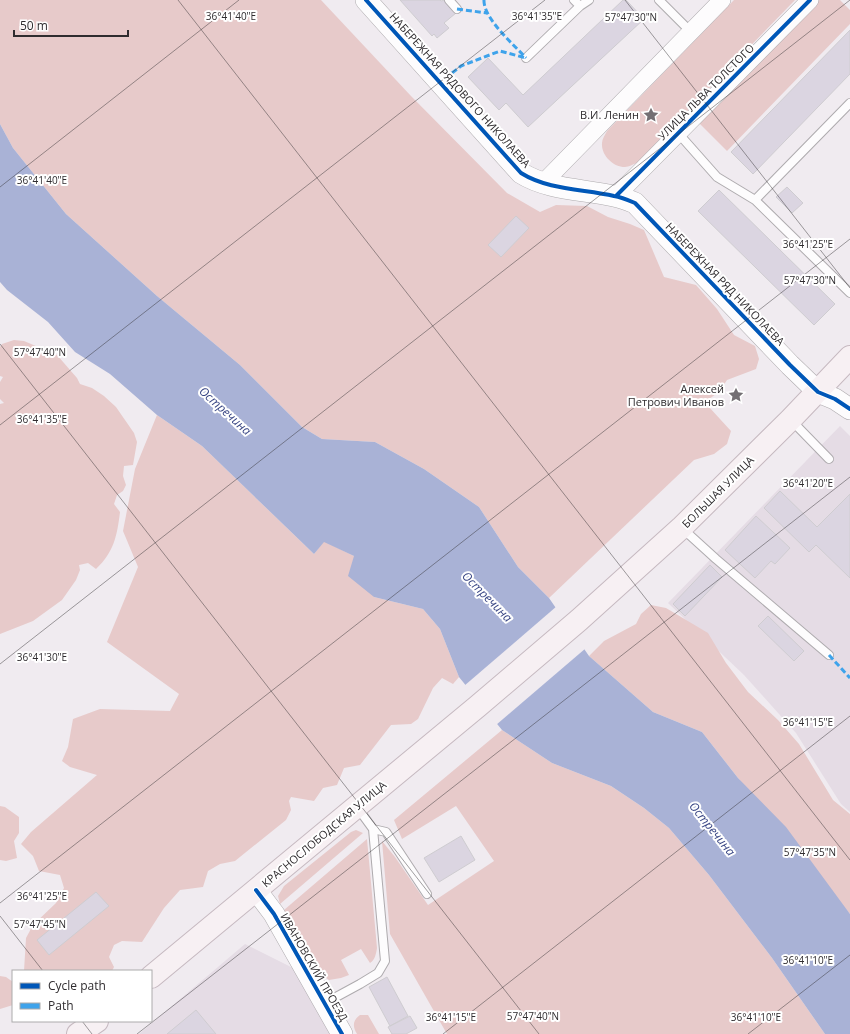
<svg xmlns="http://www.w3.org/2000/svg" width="850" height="1034" font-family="'Open Sans',sans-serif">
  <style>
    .built { fill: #e5dce5 }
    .green { fill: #e7caca }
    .water { fill: #a9b2d6 }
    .pier { fill: #f0ebf0 }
    .building { fill: #dbd5e1; stroke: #ceccd0 }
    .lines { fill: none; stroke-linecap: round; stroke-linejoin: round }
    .service-casing { stroke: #aeabae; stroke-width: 10 }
    .minor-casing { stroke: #aeabae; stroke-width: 18 }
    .tertiary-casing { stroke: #aeabae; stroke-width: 22 }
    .primary-casing { stroke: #c6b9c0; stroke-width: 24 }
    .service { stroke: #fdfcfd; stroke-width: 8 }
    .minor { stroke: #fdfcfd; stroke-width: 17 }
    .tertiary { stroke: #fdfcfd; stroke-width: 21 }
    .primary { stroke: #f7f0f3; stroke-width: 22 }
    .quiet { stroke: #3ea3eb; stroke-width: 3; stroke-dasharray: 6 3; stroke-linecap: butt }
    .cycleway-casing { stroke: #fff; stroke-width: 6 }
    .cycleway { stroke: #0057b8; stroke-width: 4 }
    .ticks { fill: none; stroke: #2f2c2f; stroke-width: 1; stroke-opacity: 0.45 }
    .labels { text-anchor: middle; stroke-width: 4; stroke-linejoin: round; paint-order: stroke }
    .street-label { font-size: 11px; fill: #2f2c2f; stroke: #fff }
    .poi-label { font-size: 11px; fill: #2f2c2f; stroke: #fff; text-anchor: end }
    .water-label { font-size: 12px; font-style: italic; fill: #384584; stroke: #fff }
    .ticks-label { font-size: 10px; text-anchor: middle; fill: #2f2c2f; stroke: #fff; stroke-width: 4; stroke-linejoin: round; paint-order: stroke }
  </style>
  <rect width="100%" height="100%" fill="#f0ebf0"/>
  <!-- built -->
  <path class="built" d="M840,426L850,436V812L841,804L796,733L744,675L668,603Z
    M245,944L293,968L331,1034H139Z"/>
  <!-- green -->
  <path class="green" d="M0,0H321L411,96L507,193L540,212L556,205L587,206L608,217L630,224L644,230L664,277L696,285L717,309L734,335L755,346L759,359L756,369L727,380L719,392L709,399V407L731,431L727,444L714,454L694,460L549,598L518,567L479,507L424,469L375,442L322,439L302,427L240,365L157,296L66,214L13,148L0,124Z
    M734,0H795L637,163C633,164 629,167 625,167C613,167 601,155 602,143C602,139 605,135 607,131Z
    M818,0H840L850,10V24L727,151L698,122Z
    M14,340L24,341L57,355L77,378L80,384L92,388L104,396L116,407L134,433L137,442L133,465L124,466L123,476L126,485L123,491L117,495L114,504L120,512C117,536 114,552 96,569L88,563L79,565L80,570L76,580L62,600L33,621L0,634V404L4,403L0,399V382L3,377L0,376V347L2,344Z
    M157,415L202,446L314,554L324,541L354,556L374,597L423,609L440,629L459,677L453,684L442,678L433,688L418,719L411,724L391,725L360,765L344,768L337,785L323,788L314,801L291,797L289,801L291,810L286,820L235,861L220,864L208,871L203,887L180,890L164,908L142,942L122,941L114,945L109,957L114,967L112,971H95L94,970L93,971H24L26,938L33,925L56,903L64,888L60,875L39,871L33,856L21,844L31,832L97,775L70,767L62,761L68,747L73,719L100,709L170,711L179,694L107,642L138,567L123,531L135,469Z
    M651,605L666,608L708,633L726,663L748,692L778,720L799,744L833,800L850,814V914L738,778L702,732L653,712L589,656L604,641L636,624L641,614Z
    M502,730L552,763L611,786L644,808L669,828L709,875L772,958L825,1034H447L390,934L382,841L395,857L428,905L494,861L456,806L402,839L394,820Z
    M0,806L5,807L19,817V833L14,841L17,858L6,861L0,860Z
    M356,830L363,833L280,904L278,896L284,886L351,832Z
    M367,839L377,948C376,954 375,960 370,963L361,949L341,960L349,975L341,978L329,980L319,973L284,910Z
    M0,976L6,977L13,982V1005L0,1009Z
    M360,1015H368L379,1034H357C352,1026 353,1020 360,1015Z"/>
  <!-- water -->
  <path class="water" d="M0,124L13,148L66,214L157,296L240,365L302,427L322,439L375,442L424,469L479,507L518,567L549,598L589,656L653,712L702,732L738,778L786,827L850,914V1034H825L772,958L709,875L669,828L644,808L611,786L552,763L502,730L459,677L440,629L423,609L374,597L348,576L354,556L324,542L314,554L202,446L157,415L110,374L75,352L48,322L7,290L0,282Z"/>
  <!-- pier -->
  <path class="pier" d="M557,606L586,648L496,725L464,686Z"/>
  <!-- building -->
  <path class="building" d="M400,0H440L441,1L445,0L456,13L444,23L449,28L437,38L434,34L432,36Z
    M623,0H626L644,19L528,127L506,103L499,110L468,77L488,58L523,95Z
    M850,30V74L753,174L731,152Z
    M787,187L803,203L792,213L776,197Z
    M719,190L835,304L814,325L698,211Z
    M516,216L529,228L501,257L488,245Z
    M780,491L817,527L850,494V578L816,545L809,552L764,508Z
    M756,516L790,548L775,564L771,561L755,578L725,550Z
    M710,565L722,577L685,616L673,604Z
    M768,616L804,651L794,661L758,626Z
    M461,836L475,860L439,882L424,858Z
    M96,892L109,906L49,955L37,940Z
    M387,977L408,1016L390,1026L369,987Z
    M196,1010L216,1034H167Z
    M410,1016L417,1028L406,1034H392L388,1027Z"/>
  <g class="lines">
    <defs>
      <path id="service" d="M449,0L457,9
        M574,0L580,6
        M659,0L691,32
        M526,58L580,6L589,0
        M678,133L717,177L755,200L850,293
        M755,200L850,103
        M791,420L829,459
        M683,529L716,559L829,655
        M373,829L386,832L427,894
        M325,1003L360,984L378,973L385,961L373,829L357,807"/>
      <path id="minor" d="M543,183L722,0
        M616,196L810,0"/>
      <path id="tertiary" d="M366,0L521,173C548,190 583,189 614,196C621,197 628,200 635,203L790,365L818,392L835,399L850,409
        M256,890L274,914L342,1034"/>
      <path id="primary" d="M151,977L478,706L579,620L681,528L790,420L850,357
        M78,1034L97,1021"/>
    </defs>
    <!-- service casing -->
    <use href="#service" class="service-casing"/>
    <!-- minor casing -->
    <use href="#minor" class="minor-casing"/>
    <!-- tertiary casing -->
    <use href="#tertiary" class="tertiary-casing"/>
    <!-- primary casing -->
    <use href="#primary" class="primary-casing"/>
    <!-- service -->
    <use href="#service" class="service"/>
    <!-- minor -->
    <use href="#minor" class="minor"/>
    <!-- tertiary -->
    <use href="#tertiary" class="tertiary"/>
    <!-- primary -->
    <use href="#primary" class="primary"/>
    <!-- quiet -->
    <path class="quiet" d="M484,0C483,18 514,45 526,58
      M457,9L487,13
      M452,73L461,66L500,51L526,58
      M829,655L850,678"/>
    <defs>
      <path id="cycleway" d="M366,0L521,173C548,190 583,189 614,196C621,197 628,200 635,203L790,365L818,392L835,399L850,409
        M616,196L810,0
        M256,890L274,914L342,1034"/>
    </defs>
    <!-- cycleway casing -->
    <use href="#cycleway" class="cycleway-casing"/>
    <!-- cycleway -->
    <use href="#cycleway" class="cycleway"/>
  </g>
  <!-- ticks -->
  <path class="ticks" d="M178,0L850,860M625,0L850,288M0,187L239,0M0,344L539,1034M0,425L545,0M0,664L850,0M0,903L850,239M0,916L43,971M82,1021L92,1034M137,1034L850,477M443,1034L850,716M748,1034L850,955"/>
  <!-- icons -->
  <defs>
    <symbol id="sight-bare" viewBox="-9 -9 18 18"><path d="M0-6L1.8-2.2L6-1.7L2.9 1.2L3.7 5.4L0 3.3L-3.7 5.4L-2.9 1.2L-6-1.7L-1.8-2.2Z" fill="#736f73" stroke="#fff" stroke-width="2.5" paint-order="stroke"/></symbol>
  </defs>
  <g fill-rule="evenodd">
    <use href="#sight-bare" x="640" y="104" width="22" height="22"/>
    <use href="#sight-bare" x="725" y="384" width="22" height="22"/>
  </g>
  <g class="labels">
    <!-- street labels -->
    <g class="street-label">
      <text transform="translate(460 90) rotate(48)" y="4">НАБЕРЕЖНАЯ РЯДОВОГО НИКОЛАЕВА</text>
      <text transform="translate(706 92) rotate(-45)" y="4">УЛИЦА ЛЬВА ТОЛСТОГО</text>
      <text transform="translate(725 284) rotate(46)" y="4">НАБЕРЕЖНАЯ РЯД НИКОЛАЕВА</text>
      <text transform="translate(718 492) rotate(-45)" y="4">БОЛЬШАЯ УЛИЦА</text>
      <text transform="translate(324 834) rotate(-40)" y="4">КРАСНОСЛОБОДСКАЯ УЛИЦА</text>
      <text transform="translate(314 967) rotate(60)" y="4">ИВАНОВСКИЙ ПРОЕЗД</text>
    </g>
    <!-- poi labels -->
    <g class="poi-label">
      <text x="639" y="119">В.И. Ленин</text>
      <text x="724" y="393">Алексей<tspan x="724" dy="13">Петрович Иванов</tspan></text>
    </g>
    <!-- water labels -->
    <g class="water-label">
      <text transform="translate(225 411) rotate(42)" y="4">Остречина</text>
      <text transform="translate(487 597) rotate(45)" y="4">Остречина</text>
      <text transform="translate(712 829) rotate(51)" y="4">Остречина</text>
    </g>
  </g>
  <g class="ticks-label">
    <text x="231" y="20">36°41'40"E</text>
    <text x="537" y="20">36°41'35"E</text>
    <text x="631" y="21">57°47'30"N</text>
    <text x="42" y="184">36°41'40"E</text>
    <text x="808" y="248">36°41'25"E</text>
    <text x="810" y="284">57°47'30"N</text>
    <text x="40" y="356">57°47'40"N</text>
    <text x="42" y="423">36°41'35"E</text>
    <text x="808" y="487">36°41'20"E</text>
    <text x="42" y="661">36°41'30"E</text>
    <text x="808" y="726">36°41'15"E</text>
    <text x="810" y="856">57°47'35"N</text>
    <text x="42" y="900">36°41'25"E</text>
    <text x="40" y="928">57°47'45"N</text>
    <text x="808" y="964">36°41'10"E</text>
    <text x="533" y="1020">57°47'40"N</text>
    <text x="451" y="1021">36°41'15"E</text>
    <text x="756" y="1021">36°41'10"E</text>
  </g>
  <!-- legend -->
  <rect x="12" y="970" width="140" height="52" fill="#ffffff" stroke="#acabac"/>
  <rect x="20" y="983" width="20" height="6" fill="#0057b8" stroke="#acabac"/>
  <text x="48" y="990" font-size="12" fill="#2f2c2f">Cycle path</text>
  <rect x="20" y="1003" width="20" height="6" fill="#3ea3eb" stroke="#acabac"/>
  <text x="48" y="1010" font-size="12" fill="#2f2c2f">Path</text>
  <!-- scale -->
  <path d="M14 30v6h114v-6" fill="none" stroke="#2f2c2f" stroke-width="2"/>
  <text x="20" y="30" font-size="12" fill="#2f2c2f" stroke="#ffffff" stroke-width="3" paint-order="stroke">50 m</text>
</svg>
